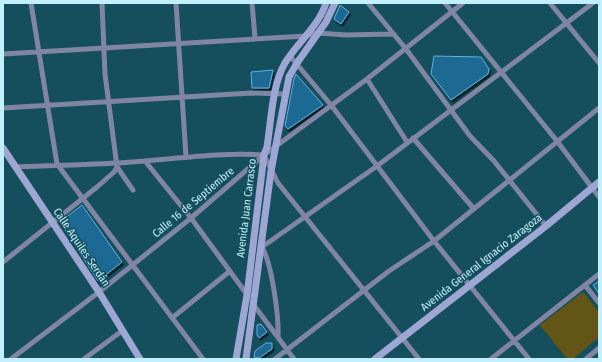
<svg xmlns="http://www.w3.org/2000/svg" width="602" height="362" font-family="'Fira Sans Condensed',sans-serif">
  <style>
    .green { fill: #635515 }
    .building { fill: #1b6b94; stroke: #63b0de; filter: url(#shadow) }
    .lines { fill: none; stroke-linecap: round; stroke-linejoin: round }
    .street { stroke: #7f85a2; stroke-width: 5 }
    .secondary { stroke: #9ea6d4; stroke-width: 7 }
    .labels { text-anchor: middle; stroke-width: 3; stroke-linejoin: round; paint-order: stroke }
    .street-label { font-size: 11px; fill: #c1effc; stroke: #154e5c }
  </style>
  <defs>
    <filter id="shadow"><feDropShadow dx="1.5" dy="2.5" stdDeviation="0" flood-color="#0009"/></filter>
  </defs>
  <rect width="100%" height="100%" fill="#154e5c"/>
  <!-- green -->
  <path class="green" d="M583,292L599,312V337L573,359H567L540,325Z"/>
  <!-- building -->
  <path class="building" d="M340,5L349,12L341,24L334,19Z
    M434,56L481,57L489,69L488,74L451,100L431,74Z
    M273,70L269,88H252L251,72Z
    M296,74L323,105L288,129L285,126L294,79Z
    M82,205L122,262L98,281L60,222Z
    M599,281V294L593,285Z
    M261,324L267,332L259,338L257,335V325Z
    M266,343H272V349L259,358L254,357L255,351Z"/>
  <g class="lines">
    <!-- street -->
    <path class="street" d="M31,3L57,164L203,359
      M176,3L186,157
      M252,3L255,38
      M368,3L406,49L470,136L494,161L546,226
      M445,3L557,141L599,197
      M550,3L599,63
      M3,54L306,36L318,33L346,35L393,34
      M290,56L331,105L434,241L529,359
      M367,79L407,142
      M3,108L251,93L285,94
      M413,138L474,209
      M145,161L191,218L248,296
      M16,167C55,165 94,165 132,162C176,159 220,152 264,155L278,183L419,359
      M117,167L133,190
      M262,247L377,166L593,3
      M262,247C272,264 279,317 278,337
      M3,262L97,187L114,172L117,167L105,74L102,3
      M585,285L599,303
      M253,304L294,359
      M172,318L230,271
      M11,359L99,292L191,218L264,155L367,79L463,3
      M84,359L122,331
      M275,359L389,271L434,241L599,108
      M491,359L599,274
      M586,359L599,348"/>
    <!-- secondary -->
    <path class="secondary" d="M3,148L99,292L140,359
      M236,359L247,295L264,155L267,147C271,122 272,85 285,63C297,43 319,26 326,3
      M246,359L271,171L289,77L297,63L326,22L335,3
      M375,359L546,226L599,182"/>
  </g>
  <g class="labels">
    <!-- street labels -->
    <g class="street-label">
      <text transform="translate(193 202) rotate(-40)" y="4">Calle 16 de Septiembre</text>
      <text transform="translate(246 208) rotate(-83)" y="4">Avenida Juan Carrasco</text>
      <text transform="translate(82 247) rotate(56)" y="4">Calle Aquiles Serdán</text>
      <text transform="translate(481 262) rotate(-38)" y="4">Avenida General Ignacio Zaragoza</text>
    </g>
  </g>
  <!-- border -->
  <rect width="602" height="362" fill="none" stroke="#c1effc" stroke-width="8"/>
</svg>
